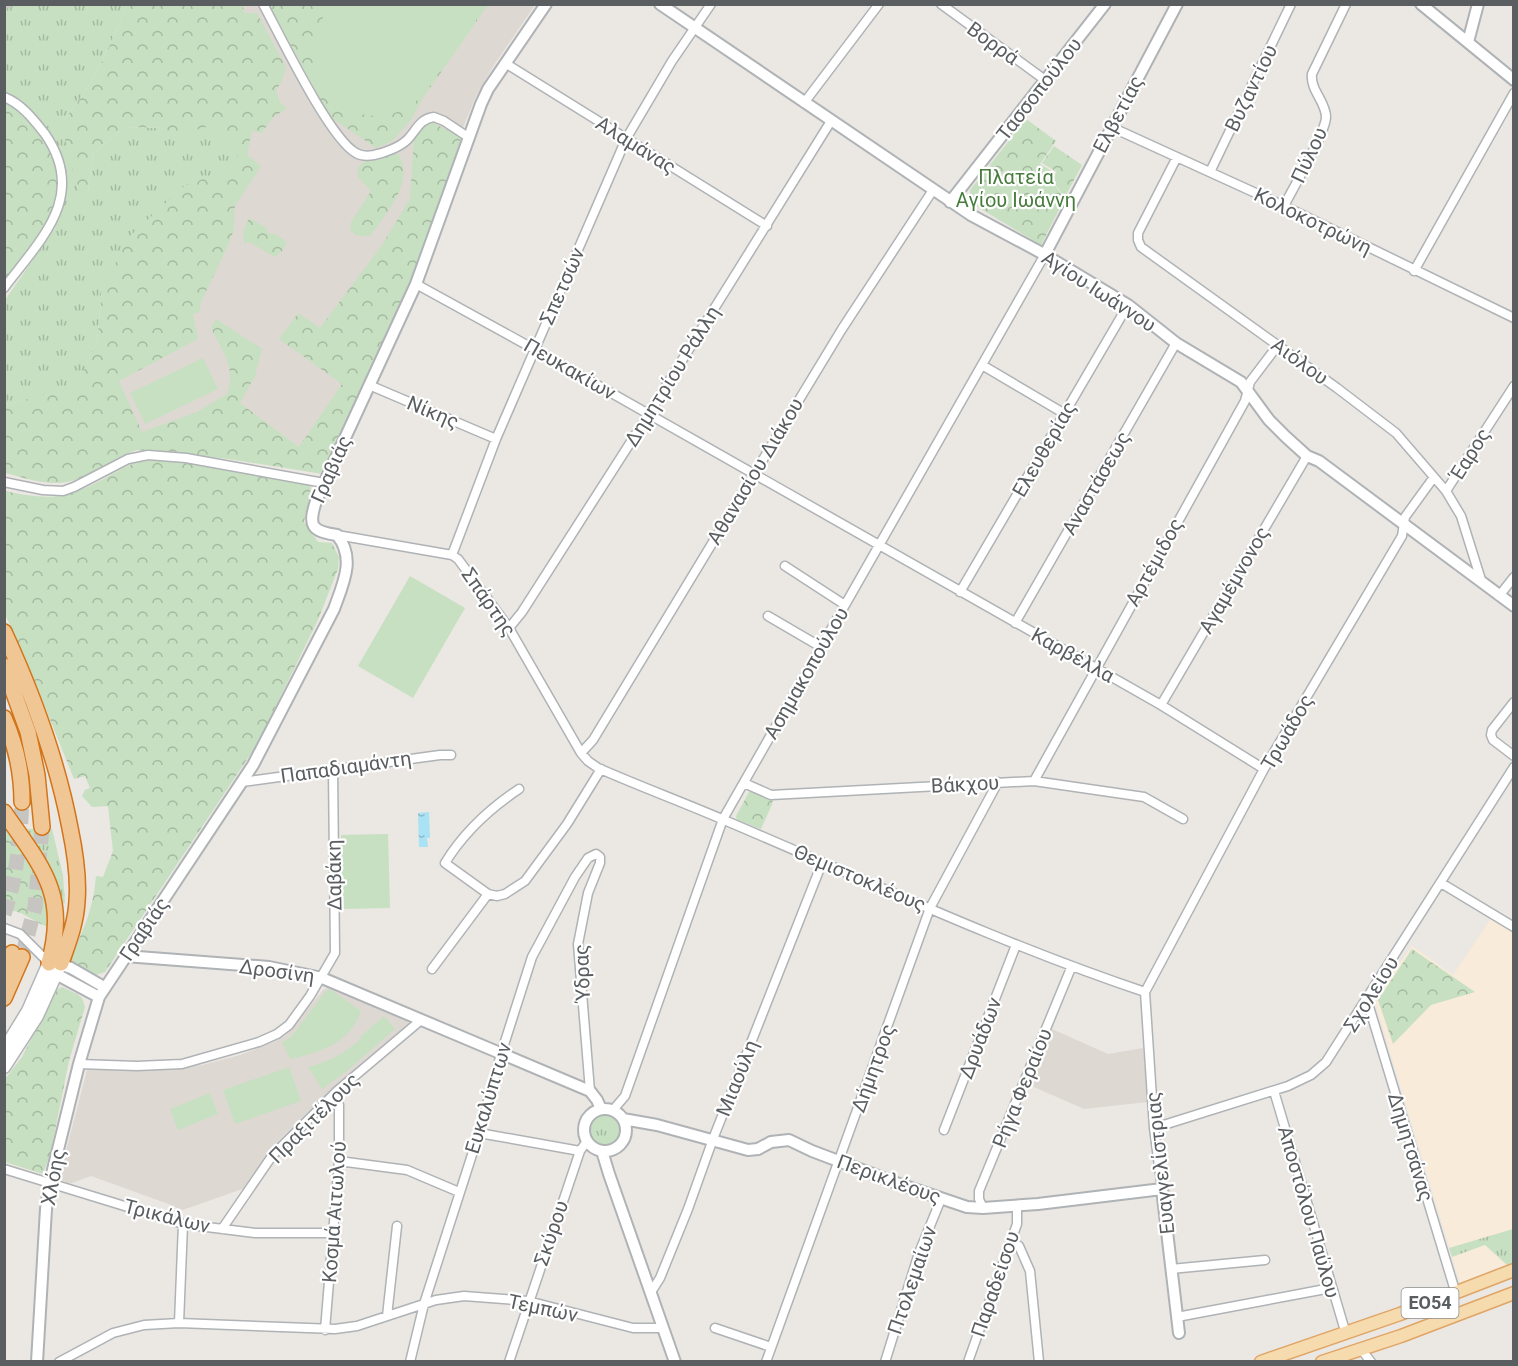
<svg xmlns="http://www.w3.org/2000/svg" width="1518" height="1366" font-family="Roboto,sans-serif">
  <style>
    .commercial { fill: #f9ebd9 }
    .education { fill: #ded8d3 }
    .grass { fill: url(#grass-tufts) }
    .forest { fill: url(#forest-crowns) }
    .garden { fill: #c7e0c1 }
    .water { fill: url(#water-ripples) }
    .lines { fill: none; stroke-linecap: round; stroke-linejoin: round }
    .motorway-tunnel { stroke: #c7c5c2; stroke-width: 15; stroke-dasharray: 15 8; stroke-linecap: butt }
    .minor-casing { stroke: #afb3b6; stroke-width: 11 }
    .tertiary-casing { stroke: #afb3b6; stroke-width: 14 }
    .secondary-casing { stroke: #b1b5b8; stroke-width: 15 }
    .primary-casing { stroke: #e0a566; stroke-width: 15 }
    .motorway-casing { stroke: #d2741a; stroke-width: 18 }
    .minor { stroke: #fff; stroke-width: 8 }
    .tertiary { stroke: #fff; stroke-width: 10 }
    .secondary { stroke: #fff; stroke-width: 12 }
    .primary { stroke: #f5dbad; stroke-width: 12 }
    .motorway { stroke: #f0c694; stroke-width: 15 }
    .labels { text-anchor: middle; stroke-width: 4.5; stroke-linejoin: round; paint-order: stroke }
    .shield { fill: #fff; stroke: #8c8e90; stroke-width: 1.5 }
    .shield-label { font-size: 18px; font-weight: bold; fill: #5a5e61 }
    .street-label { font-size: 20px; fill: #5a5e61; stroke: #fff }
    .park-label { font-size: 20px; fill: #477c3d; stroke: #fff }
  </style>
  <defs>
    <pattern id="grass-tufts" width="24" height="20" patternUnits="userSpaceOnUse" patternTransform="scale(1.5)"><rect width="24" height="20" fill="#c7e0c1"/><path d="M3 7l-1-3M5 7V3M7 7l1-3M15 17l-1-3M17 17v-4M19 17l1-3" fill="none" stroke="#a5b9a0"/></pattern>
    <pattern id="forest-crowns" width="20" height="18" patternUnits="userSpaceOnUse" patternTransform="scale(1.5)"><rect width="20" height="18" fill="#c7e0c1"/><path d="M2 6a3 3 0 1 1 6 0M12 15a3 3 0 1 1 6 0" fill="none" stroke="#a5b9a0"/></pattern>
    <pattern id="water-ripples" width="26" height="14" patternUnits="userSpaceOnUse" patternTransform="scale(1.5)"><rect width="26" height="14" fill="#a8e2f4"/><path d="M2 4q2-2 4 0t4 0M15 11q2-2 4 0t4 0" fill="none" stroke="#8cbac9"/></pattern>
  </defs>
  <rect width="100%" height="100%" fill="#ebe7e2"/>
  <!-- commercial -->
  <path class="commercial" d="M1492,917L1513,931V1262L1460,1283L1374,999L1412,946L1453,975Z"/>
  <!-- education -->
  <path class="education" d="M190,5H535L494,65L476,96L463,128L448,185L322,474L119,432L106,409Z
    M327,988L407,1020L410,1026L320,1100L281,1138L269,1151L245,1188L180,1211L174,1206L91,1176L72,1183H67L62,1180L60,1174L87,1070H169L202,1065L240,1055L274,1042L286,1035L323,990Z
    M1052,1029L1108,1054L1143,1048L1148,1102L1084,1109L1027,1084Z"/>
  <!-- grass -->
  <path class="grass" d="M5,5H126C110,49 92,87 61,123L88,192L93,154L125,127L164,128L175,136L206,126L236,139L238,165L183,187L102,288L97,343L76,387L5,405V300L55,228L64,199L5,97Z
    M25,829H52L63,875L65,903L62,904L50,866Z
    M589 1130a16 16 0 1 1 32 0a16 16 0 1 1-32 0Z
    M1513,1229V1262L1507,1265L1485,1245L1452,1257L1449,1248Z"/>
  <!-- forest -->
  <path class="forest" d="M126,5H242L245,13H257L286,67L282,81L276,90L280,102L287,109L273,117L262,133L252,131L247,155L261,166L235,206L234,230L225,252L200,304V312L193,314L198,339L119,381L142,432L197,412L227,394C236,366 223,353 211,328L216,319L262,349L255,376L240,403L299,447L342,384L279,339L298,313L320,328L382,245L410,199L414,139L418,129L426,123H434L461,138C429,256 374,364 323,474L228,459L137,450C110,458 85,484 55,483C39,483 21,477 5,473V405L76,386L97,343L102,288L130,236L183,187L238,165L236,139L206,127L175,136L164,128L125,127L93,154L88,192L78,193L61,123C92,87 110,49 126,5Z
    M269,5H488L423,98L411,120L392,141L376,148L329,116Z
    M9,95L32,113L54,142L65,171L64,199L5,284L4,97Z
    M1026,119L1056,141L1040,164L1055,173L1050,180L1065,198L1041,245L971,203L970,190Z
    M1054,146L1082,165L1065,197L1051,180L1057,172L1042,163Z
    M395,151C420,176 385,215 370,236H358L350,230L351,222L371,191L358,177L357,168L365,161L380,160Z
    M249,218L267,228L268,233L277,235L287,242L283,250L275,257L249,242L244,244L243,232Z
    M148,459L187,463L310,484L311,489L304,522L318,542L332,543L339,557L338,569L318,620L256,746L105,972L96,975L77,966L70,959C83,931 94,907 96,876L103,877L113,851L108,806L92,807L82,796L85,790L90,788L85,776L74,779L35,682L5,614V491C52,501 67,499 109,476C122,469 134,461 148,459Z
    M753,791L771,799L773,802L761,829L737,820L736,816L749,792Z
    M5,811L43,860L53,928C35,925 24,909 5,910Z
    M1412,949L1475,992L1431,1005L1393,1044L1378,1000Z
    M62,987L77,994L82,998L85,1007L69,1061L50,1155L43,1174L5,1162L4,1080L22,1057L56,990Z"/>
  <!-- garden -->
  <path class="garden" d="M331,4H487V5C473,24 459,44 445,64C434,79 425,96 409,106C372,131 316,105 313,60C311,41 320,20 331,4Z
    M203,358L218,389L145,424L130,393Z
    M410,576L465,608L413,698L358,666Z
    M388,834L390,908L343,909L341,835Z
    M330,989L361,1011C351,1043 319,1053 290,1059L282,1042L291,1037L325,992Z
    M384,1016L395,1029L348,1070L322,1089L308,1067C328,1062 345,1053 361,1039L360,1037Z
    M289,1067L301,1101L235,1124L223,1090Z
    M210,1093L218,1114L178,1130L170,1109Z"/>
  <!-- water -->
  <path class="water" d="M429,812L430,838H427L428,847H419L418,813Z"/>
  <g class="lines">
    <!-- motorway-tunnel -->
    <path class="motorway-tunnel" d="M4,6L5,4
      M4,914C17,877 20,840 22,802
      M22,957L35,907L42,827"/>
    <defs>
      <path id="minor" d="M263,4C280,35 329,138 356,153C361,156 368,156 374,155C384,153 400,147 407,140C417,130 419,119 434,117L444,121L468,137
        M941,4L1045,80
        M505,63L767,226
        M4,97C22,104 34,120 45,134C88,196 41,239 4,288
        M804,103L879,4
        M1111,127L1284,206L1514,318
        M1177,157L1138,233V240L1141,247L1337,388L1396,433L1446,491L1461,516L1482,583
        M1210,172L1291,4
        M1284,206C1292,190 1326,132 1326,117C1326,102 1310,90 1312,74L1346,4
        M1414,271L1514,93
        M416,284L534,349L1161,705L1264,769
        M982,365L1065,414
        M369,385L496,439
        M4,482L43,490L63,491L74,487L128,459L148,455L186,458L324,483
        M1446,491L1514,386
        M337,535L452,555L458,559L509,628L581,753L588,761L598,768C639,786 682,802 724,820C864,879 1001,944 1145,992
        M452,555L496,439L626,139L672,61L711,4
        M785,566L845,605
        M960,592L1128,305
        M1499,596L1514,577
        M768,616L821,647
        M1015,623L1176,343
        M509,628L522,612L648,415L831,121
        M1514,702L1492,730L1491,735L1493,740L1514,756
        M1161,705L1307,456
        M581,753L593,740L842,329L933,190
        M1034,781L1245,401L1250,382L1278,345
        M242,782L440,755H451
        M744,783L771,795L1034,781L1144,797L1183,819
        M1441,883L1514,927
        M488,894L497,896L505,894L525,881L567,824L601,769
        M4,928L20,934L49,963
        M432,969L488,894L445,863C464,832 489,809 519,789
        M1145,992L1264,769L1402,536L1405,517L1434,477
        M1145,992L1154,1128L1162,1189
        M1367,1000L1456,1294
        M79,1064L137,1066L182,1064L259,1042L277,1034L289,1025L310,996L335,953L333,769
        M1274,1091L1346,1334
        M613,1110L625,1096L723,819L1044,256
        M1154,1128L1288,1086L1311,1075L1326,1062L1514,767
        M944,1130L1016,945
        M479,1133L580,1151
        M339,1161L407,1170L459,1192
        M4,1169L183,1224L255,1233H334
        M983,1208L979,1199V1191L1071,968
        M222,1229L272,1156L337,1091L421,1020
        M1019,1246L1030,1271L1039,1362
        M1171,1269L1265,1260
        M651,1292L660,1278L688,1209L713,1139L822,863
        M387,1316L397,1226
        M1177,1317L1331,1288
        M179,1323L183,1224
        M715,1328L771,1347
        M325,1330L339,1161V1105L333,1095
        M1361,1349L1371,1362
        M59,1362L113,1333L144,1325L179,1323L335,1329L357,1326L436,1300L464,1296L528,1301L633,1328H663
        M410,1362L424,1304L479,1133L501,1054L532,957L575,877L588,858L596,854L600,857V863L588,893L578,944L590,1091
        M509,1362L580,1151L587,1141
        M766,1362L930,908L998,782
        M885,1362L919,1253L941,1199
        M968,1362L1017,1224V1206"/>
      <path id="tertiary" d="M660,4L971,215L1040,252L1128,305L1176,343L1241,382L1269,420L1286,437L1307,456L1319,461L1514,606
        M1421,4L1514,80
        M1468,42L1478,4
        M950,202L1105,4
        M1044,256L1177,4
        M125,956L269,967L322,978L590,1091L597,1100L601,1109
        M56,963L71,968L104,987
        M52,967L56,974L99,997
        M584 1130a21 21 0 1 1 42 0a21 21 0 1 1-42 0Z
        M623,1119L657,1125L748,1150L758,1149L771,1142L789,1140L812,1151L899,1184L967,1207L983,1208L1038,1204L1162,1189L1179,1333
        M602,1151L609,1174L675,1362
        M37,1362L46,1209L50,1182L79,1064L99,997L253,765L334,609C343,584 356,558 337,535C311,531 308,526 316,501L416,284L481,104L488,89L546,4"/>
      <path id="secondary" d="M4,1050L28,1011L49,963
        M4,1067L37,1016L61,963"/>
      <path id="primary" d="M1261,1362L1400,1314L1514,1270
        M1322,1362L1401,1336L1514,1293"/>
      <path id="motorway" d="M4,632C33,695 57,759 70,828C75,852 79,877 77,901C76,923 68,943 61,963
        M4,666L28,732L37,775L42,827
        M4,718C16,745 22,773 22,802
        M4,812C41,866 69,894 49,963
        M4,969L12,953
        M4,998L22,957"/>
    </defs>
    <!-- minor casing -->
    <use href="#minor" class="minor-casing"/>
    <!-- tertiary casing -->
    <use href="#tertiary" class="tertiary-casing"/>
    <!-- secondary casing -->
    <use href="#secondary" class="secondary-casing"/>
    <!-- primary casing -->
    <use href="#primary" class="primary-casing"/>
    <!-- motorway casing -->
    <use href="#motorway" class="motorway-casing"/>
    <!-- minor -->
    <use href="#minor" class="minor"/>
    <!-- tertiary -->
    <use href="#tertiary" class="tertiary"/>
    <!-- secondary -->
    <use href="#secondary" class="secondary"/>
    <!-- primary -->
    <use href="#primary" class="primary"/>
    <!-- motorway -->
    <use href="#motorway" class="motorway"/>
  </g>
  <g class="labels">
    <!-- shield labels -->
    <rect class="shield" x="1401.5" y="1288" width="57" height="30" rx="4.5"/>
    <g class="shield-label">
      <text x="1430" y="1309">ΕΟ54</text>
    </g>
    <!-- street labels -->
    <g class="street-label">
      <text transform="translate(993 43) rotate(36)" y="7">Βορρά</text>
      <text transform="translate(1251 88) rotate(-64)" y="7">Βυζαντίου</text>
      <text transform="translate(1039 89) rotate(-52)" y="7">Τασσοπούλου</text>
      <text transform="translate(1118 114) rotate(-62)" y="7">Ελβετίας</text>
      <text transform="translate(636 145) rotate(32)" y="7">Αλαμάνας</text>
      <text transform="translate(1309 155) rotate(-65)" y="7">Πύλου</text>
      <text transform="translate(1313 221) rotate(26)" y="7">Κολοκοτρώνη</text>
      <text transform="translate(562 286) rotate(-66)" y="7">Σπετσών</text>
      <text transform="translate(1099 291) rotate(33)" y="7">Αγίου Ιωάννου</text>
      <text transform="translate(1300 361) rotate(36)" y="7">Αιόλου</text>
      <text transform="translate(570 369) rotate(30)" y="7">Πευκακίων</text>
      <text transform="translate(672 376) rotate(-58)" y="7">Δημητρίου Ράλλη</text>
      <text transform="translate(433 412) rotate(23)" y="7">Νίκης</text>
      <text transform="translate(1044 449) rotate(-60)" y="7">Ελευθερίας</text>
      <text transform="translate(1470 454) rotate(-58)" y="7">Έαρος</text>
      <text transform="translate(331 469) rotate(-66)" y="7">Γραβιάς</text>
      <text transform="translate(755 471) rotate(-59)" y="7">Αθανασίου Διάκου</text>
      <text transform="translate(1096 483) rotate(-60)" y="7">Αναστάσεως</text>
      <text transform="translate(1154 562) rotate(-61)" y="7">Αρτέμιδος</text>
      <text transform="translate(1234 580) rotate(-60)" y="7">Αγαμέμνονος</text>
      <text transform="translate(489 602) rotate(55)" y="7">Σπάρτης</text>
      <text transform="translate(1073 655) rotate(29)" y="7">Καρβέλλα</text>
      <text transform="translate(806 673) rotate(-60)" y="7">Ασημακοπούλου</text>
      <text transform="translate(1287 732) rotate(-60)" y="7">Τρωάδος</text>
      <text transform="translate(346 767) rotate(-8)" y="7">Παπαδιαμάντη</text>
      <text transform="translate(965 784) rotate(-3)" y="7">Βάκχου</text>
      <text transform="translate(334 875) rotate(-91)" y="7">Δαβάκη</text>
      <text transform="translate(860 878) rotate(23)" y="7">Θεμιστοκλέους</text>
      <text transform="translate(144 929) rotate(-56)" y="7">Γραβιάς</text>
      <text transform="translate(277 971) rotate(8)" y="7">Δροσίνη</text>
      <text transform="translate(582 973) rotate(-92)" y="7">Ύδρας</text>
      <text transform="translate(1371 994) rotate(-58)" y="7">Σχολείου</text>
      <text transform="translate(980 1038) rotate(-69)" y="7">Δρυάδων</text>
      <text transform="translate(873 1068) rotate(-70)" y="7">Δήμητρος</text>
      <text transform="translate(737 1078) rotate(-68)" y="7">Μιαούλη</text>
      <text transform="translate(1022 1088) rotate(-68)" y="7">Ρήγα Φεραίου</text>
      <text transform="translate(488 1098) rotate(-73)" y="7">Ευκαλύπτων</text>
      <text transform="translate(314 1118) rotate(-45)" y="7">Πραξιτέλους</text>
      <text transform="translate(1411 1147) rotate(73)" y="7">Δημητσάνας</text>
      <text transform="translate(1160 1163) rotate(-96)" y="7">Ευαγγελίστριας</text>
      <text transform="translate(53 1177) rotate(-79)" y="7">Χλόης</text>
      <text transform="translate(889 1179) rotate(20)" y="7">Περικλέους</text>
      <text transform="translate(334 1212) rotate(-86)" y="7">Κοσμά Αιτωλού</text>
      <text transform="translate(1309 1212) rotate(74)" y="7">Αποστόλου Παύλου</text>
      <text transform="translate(167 1216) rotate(14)" y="7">Τρικάλων</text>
      <text transform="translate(551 1233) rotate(-71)" y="7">Σκύρου</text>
      <text transform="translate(912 1280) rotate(-71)" y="7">Πτολεμαίων</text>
      <text transform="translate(995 1284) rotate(-71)" y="7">Παραδείσου</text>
      <text transform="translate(543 1308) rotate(12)" y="7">Τεμπών</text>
    </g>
    <!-- park labels -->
    <g class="park-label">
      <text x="1016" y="184">Πλατεία<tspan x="1016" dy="23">Αγίου Ιωάννη</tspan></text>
    </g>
  </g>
  <!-- border -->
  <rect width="1518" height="1366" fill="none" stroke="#5a5e61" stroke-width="12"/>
</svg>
